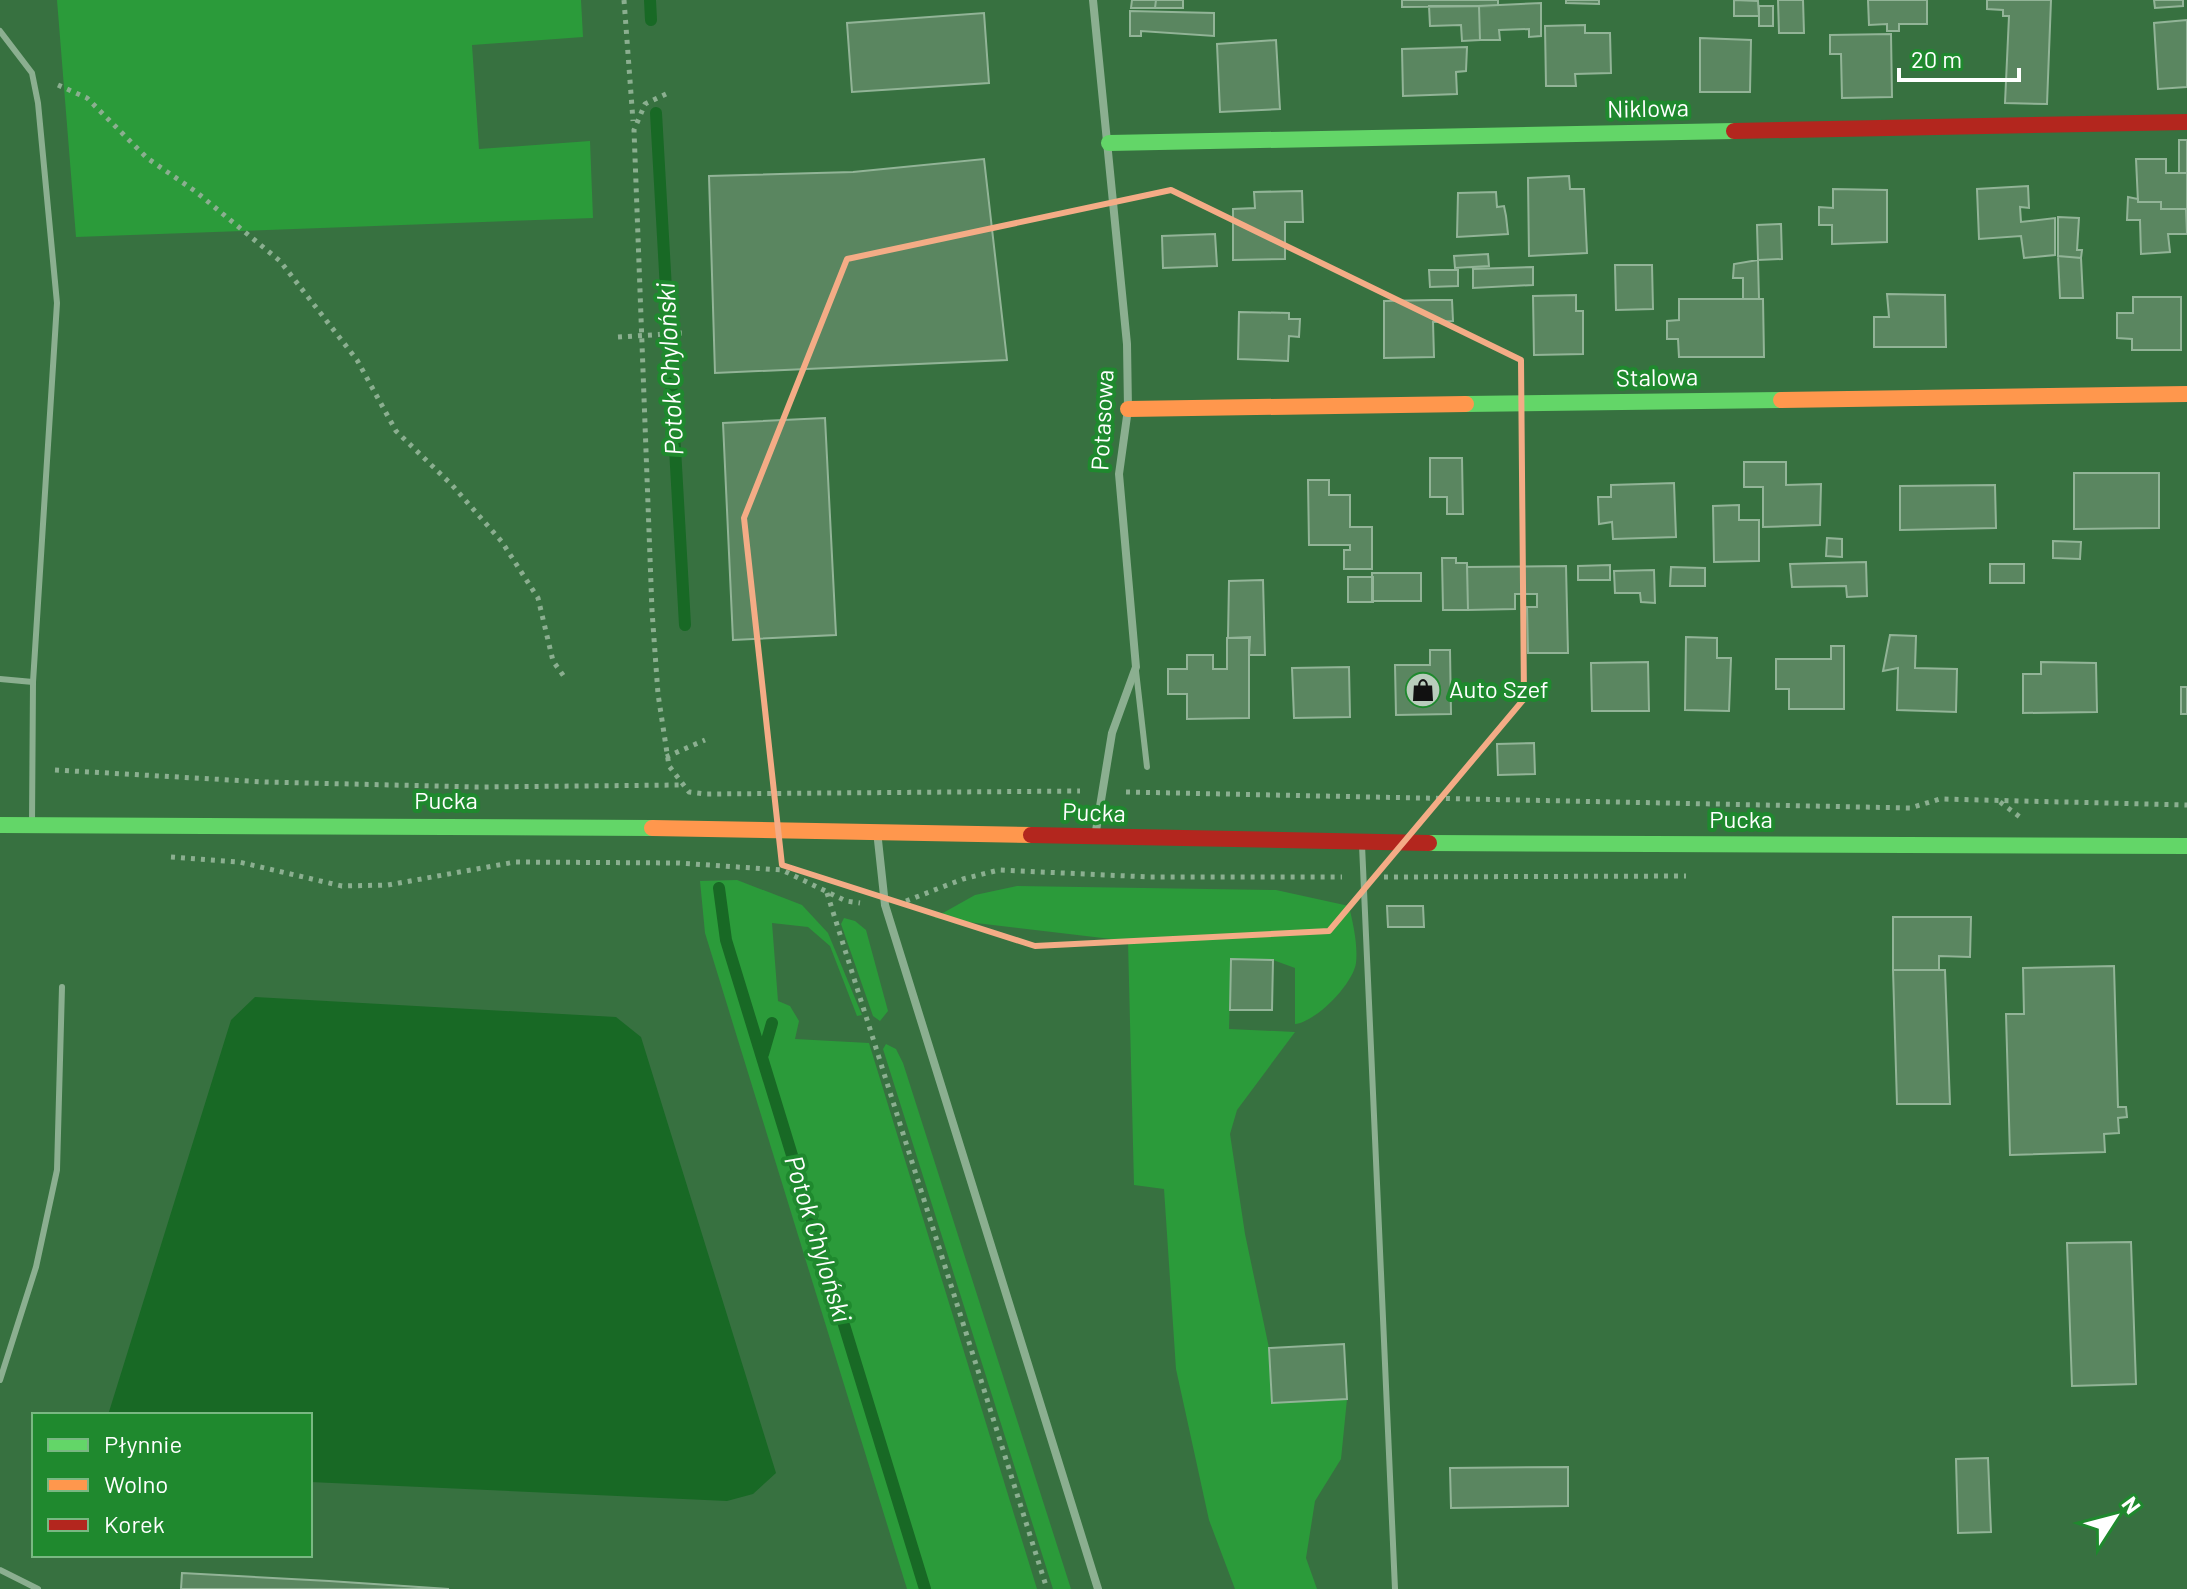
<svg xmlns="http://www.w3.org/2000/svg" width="2187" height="1589" font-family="Barlow,sans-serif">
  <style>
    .green { fill: #2b9b3a }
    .water { fill: #186925 }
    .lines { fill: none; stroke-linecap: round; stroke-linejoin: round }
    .stream { stroke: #186925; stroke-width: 12 }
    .building { fill: #5a8660; stroke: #92b497; stroke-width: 2 }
    .path { stroke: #8baf90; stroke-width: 5; stroke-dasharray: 4 6; stroke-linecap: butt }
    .lane { stroke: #8baf90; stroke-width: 6 }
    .street { stroke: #8baf90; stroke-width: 8 }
    .fast { stroke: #63d668; stroke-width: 16 }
    .slow { stroke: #ff974d; stroke-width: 16 }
    .jam { stroke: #b3261e; stroke-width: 16 }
    .marked { fill: none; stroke: #f4ac86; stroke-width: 6; stroke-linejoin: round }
    .labels { text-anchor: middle; stroke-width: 8; stroke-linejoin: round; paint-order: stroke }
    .street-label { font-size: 24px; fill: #fff; stroke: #1f892e }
    .poi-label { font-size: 24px; fill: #fff; stroke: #1f892e; text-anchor: start }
    .water-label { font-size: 26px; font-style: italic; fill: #fff; stroke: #1f892e }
  </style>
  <rect width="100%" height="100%" fill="#377140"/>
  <!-- green -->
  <path class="green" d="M57,0H581L583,37L472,45L479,149L590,141L593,218L76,237Z
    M737,880L802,905L828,933L862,1015L857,1016L830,946L808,927L772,923L778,1001L790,1006L799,1021L795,1039L869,1043L1037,1589H907L705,933L700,881Z
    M1017,886L1276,890L1349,906C1353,924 1358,944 1356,963C1353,984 1316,1022 1295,1024V968L1273,960H1231L1229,1029L1295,1032L1237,1110L1230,1134L1245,1234L1269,1348L1347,1399L1341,1459L1315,1501L1306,1558L1317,1589H1235L1209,1520L1176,1369L1164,1189L1134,1185L1128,941L934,918L975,895Z
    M844,918L855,921L866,930L888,1011L880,1021L873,1016L841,924Z
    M886,1044L896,1049L903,1063L1071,1589H1053L883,1049Z"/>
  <!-- water -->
  <path class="water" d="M255,997L616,1017L641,1037L776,1473L753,1494L727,1501L310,1482V1415H108L231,1020Z"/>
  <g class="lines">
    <!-- stream -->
    <path class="stream" d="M650,0L651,20
      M656,113L685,625
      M719,888L726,940L925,1589
      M763,1054L772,1023"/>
  </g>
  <!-- building -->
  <path class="building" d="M1132,0H1156L1155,8H1131Z
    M1156,0H1183V8H1155Z
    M1402,0H1498V6L1402,7Z
    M1566,0H1599V4L1566,3Z
    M1734,0L1758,1L1759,16H1734Z
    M1778,0H1803L1804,33H1779Z
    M1868,0H1927V24H1899V31H1887V24L1869,25Z
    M1987,0H2051L2047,104L2005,103L2009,16H2003V10L1987,9Z
    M2154,0H2183V6L2155,8Z
    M1541,3V36L1529,37V29L1499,30L1500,40H1480L1479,6Z
    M1429,6H1479L1480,40L1462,41L1461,25L1430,26Z
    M1759,6H1773V26H1759Z
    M1130,11L1214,13V36L1141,31V36H1130Z
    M984,13L989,83L852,92L847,23Z
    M2187,20V87L2158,89L2154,23Z
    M1585,25V33H1610L1611,73L1575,74L1576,86H1546L1545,26Z
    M1891,34L1892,97L1842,98L1841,54H1830V35Z
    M1700,38L1751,40L1750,92H1700Z
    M1276,40L1280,109L1220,112L1217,44Z
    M1467,47L1466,71L1456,72L1457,94L1403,96L1402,49Z
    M2179,140H2187V173H2179Z
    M984,159L1007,360L715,373L709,176L853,172Z
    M2136,159H2166V173H2187V209H2161V202H2138Z
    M1569,176L1570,189H1584L1587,253L1529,256L1528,178Z
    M2028,186L2029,208L2020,207L2021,222L2055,218V255L2024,258L2021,236L1979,239L1977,189Z
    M1833,189L1887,190V242L1832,244V225H1819V207L1833,208Z
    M1302,191L1303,222H1285V259L1233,260V209L1255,208L1254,192Z
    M1496,192L1497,207L1504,206L1506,216L1508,234L1457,237L1458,193Z
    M2128,197L2138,199V202H2161V209H2186L2187,234H2168L2170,252L2141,254L2140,220H2127Z
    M2058,217L2079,218L2077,250H2082L2081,258L2058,256Z
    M1781,224L1782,259L1758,260L1757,225Z
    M1215,234L1217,266L1163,268L1162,236Z
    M1488,254L1489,266L1455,268L1454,256Z
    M2058,256L2081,258L2083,298H2060Z
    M1758,260L1759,299H1743V278H1733L1734,264Z
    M1615,265H1652L1653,309L1616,310Z
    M1533,267V285L1473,288V269Z
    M1429,270H1458V286L1430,287Z
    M1887,294L1945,295L1946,347H1874V317H1889Z
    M1576,295V311H1583V354L1534,355L1533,296Z
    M2133,297H2181V350H2132V339L2117,338V313H2133Z
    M1679,299H1763L1764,357H1679L1678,339H1667V321L1679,320Z
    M1433,300H1452L1453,321L1433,322L1434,357L1384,358V301Z
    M1239,312L1289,313V319H1300L1299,337L1289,336L1288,361L1238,359Z
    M825,418L836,635L733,640L723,423Z
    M1430,458H1462L1463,514H1447V497H1430Z
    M1744,462H1786V485L1821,484L1820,525L1763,527V487H1744Z
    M2074,473H2159V528L2074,529Z
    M1308,480H1329V495H1350V527H1372V569H1344V550H1350V545H1309Z
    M1674,483L1676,537L1613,539L1612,522L1599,524L1598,497H1611V485Z
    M1995,485L1996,528L1900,530V486Z
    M1739,505V520H1759V561L1714,562L1713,506Z
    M1827,538L1842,539V557L1826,556Z
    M2053,541L2081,542L2080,559L2053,558Z
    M1442,558H1456V563H1467L1468,610H1443Z
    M1866,562L1867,596L1847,597L1846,586L1792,587L1790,564Z
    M1990,564H2024V583H1990Z
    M1610,565V580H1578V566Z
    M1566,566L1568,653H1528L1527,607H1537V594H1515V609L1468,610L1467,567Z
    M1671,567L1705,568V586H1670Z
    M1654,570L1655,603L1641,602L1640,593H1615L1614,571Z
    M1372,573H1421V601H1372Z
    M1348,577H1373V602H1348Z
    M1263,580L1265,655H1249L1250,637L1228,638L1229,581Z
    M1890,635L1916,636L1915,668L1957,669L1956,712L1897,710L1898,668L1883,671Z
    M1686,637L1717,638V658H1731L1729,711L1685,710Z
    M1227,638H1249V718L1187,719V694H1168V669H1187V655H1213V669H1227Z
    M1831,646H1844V709H1789V689H1776V659H1831Z
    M1430,650H1450L1451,714L1396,715L1395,665H1430Z
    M1648,662L1649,711H1592L1591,663Z
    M2041,662L2096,663L2097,712L2023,713V674H2041Z
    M1349,667L1350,717L1294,718L1292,668Z
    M2181,687H2187V714H2181Z
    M1534,743L1535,774L1498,775L1497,744Z
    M1387,906H1423L1424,927H1388Z
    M1893,917H1971L1970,957L1939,956V970H1893Z
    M1231,959L1273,960L1272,1010H1230Z
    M2114,966L2118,1107H2126L2127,1117L2118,1118L2119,1133L2104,1134L2105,1152L2010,1155L2006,1014H2024L2023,968Z
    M1893,970H1945L1950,1104H1897Z
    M2131,1242L2136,1384L2072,1386L2067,1243Z
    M1344,1344L1347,1399L1272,1403L1269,1348Z
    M1988,1458L1991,1532L1958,1533L1956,1459Z
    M1568,1467V1506L1451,1508L1450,1468Z
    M182,1573L329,1581L449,1589H181Z"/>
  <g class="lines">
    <!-- path -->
    <path class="path" d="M624,0L633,121
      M58,85L87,98L147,158L195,191L280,261L357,360L396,431L452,485L502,542L538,598L553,661L565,678
      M666,94L645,104L634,130L652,611L658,694L669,766L689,792L706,794L1080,791
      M618,337L683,333
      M666,757L705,740
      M55,770L265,782L478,787L680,785
      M1126,792L1910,808L1940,799L2187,805
      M2000,802L2020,817
      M171,857L239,862L342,886L388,885L515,862L679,863L782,870L846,901L860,903
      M1384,877L1686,876
      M827,893L1047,1589
      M906,901L963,879L999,870L1149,877H1342"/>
    <!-- lane -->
    <path class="lane" d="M0,31L32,73L38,103L57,303L33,682L32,823
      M1136,671L1147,767
      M0,679L33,682
      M1362,845L1395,1589
      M0,1380L36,1267L57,1170L62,987
      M0,1570L38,1589"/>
    <!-- street -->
    <path class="street" d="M1093,0L1127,344L1128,409L1119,474L1136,667L1112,733L1095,837
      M877,831L885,905L1098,1589"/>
    <!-- fast -->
    <path class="fast" d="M1109,143L1734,131
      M1466,404L1781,400
      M0,825L652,828
      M1429,843L2187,846"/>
    <!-- slow -->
    <path class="slow" d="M1781,400L2187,394
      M1128,409L1466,404
      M652,828L1031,835"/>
    <!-- jam -->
    <path class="jam" d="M1734,131L2187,122
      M1031,835L1429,843"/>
  </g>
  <!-- marked area -->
  <path class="marked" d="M1171,190L1521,360L1524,699L1329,931L1035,946L782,865L744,518L847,259Z"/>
  <!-- icons -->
  <defs>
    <symbol id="shop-disc" viewBox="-11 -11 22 22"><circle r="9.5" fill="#b9cdbc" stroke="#1f892e"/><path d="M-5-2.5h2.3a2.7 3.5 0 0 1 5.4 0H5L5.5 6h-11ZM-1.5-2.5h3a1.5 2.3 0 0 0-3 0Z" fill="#111"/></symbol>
  </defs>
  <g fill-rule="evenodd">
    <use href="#shop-disc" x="1403" y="670" width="40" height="40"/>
  </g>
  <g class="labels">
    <!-- street labels -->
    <g class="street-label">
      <text transform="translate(1648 109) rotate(-1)" y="8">Niklowa</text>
      <text transform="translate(1657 378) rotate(-1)" y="8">Stalowa</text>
      <text transform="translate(1103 420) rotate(-87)" y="8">Potasowa</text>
      <text x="446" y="809">Pucka</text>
      <text transform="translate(1094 813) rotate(2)" y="8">Pucka</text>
      <text x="1741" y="828">Pucka</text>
    </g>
    <!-- poi labels -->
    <g class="poi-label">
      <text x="1449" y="698">Auto Szef</text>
    </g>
    <!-- water labels -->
    <g class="water-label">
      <text transform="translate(670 369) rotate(-93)" y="9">Potok Chyloński</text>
      <text transform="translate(818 1239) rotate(73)" y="9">Potok Chyloński</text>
    </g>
  </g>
  <!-- legend -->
  <rect x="32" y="1413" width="280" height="144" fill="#1f892e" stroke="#79b882" stroke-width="2"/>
  <rect x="48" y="1439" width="40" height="12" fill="#63d668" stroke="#79b882" stroke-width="2"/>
  <text x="104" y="1453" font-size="24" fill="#ffffff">Płynnie</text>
  <rect x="48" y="1479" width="40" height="12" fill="#ff974d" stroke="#79b882" stroke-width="2"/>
  <text x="104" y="1493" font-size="24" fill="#ffffff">Wolno</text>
  <rect x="48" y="1519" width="40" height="12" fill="#b3261e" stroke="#79b882" stroke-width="2"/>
  <text x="104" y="1533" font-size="24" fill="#ffffff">Korek</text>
  <!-- north arrow -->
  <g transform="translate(2115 1517) rotate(54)" stroke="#1f892e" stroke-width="6" paint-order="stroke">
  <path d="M0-6L14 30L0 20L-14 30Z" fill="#ffffff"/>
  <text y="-12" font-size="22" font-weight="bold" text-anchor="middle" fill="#ffffff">N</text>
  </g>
  <!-- scale -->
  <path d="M1899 68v12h120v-12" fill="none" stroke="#ffffff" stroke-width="4"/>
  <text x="1911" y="68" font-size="24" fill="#ffffff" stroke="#1f892e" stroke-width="6" paint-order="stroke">20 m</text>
</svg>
